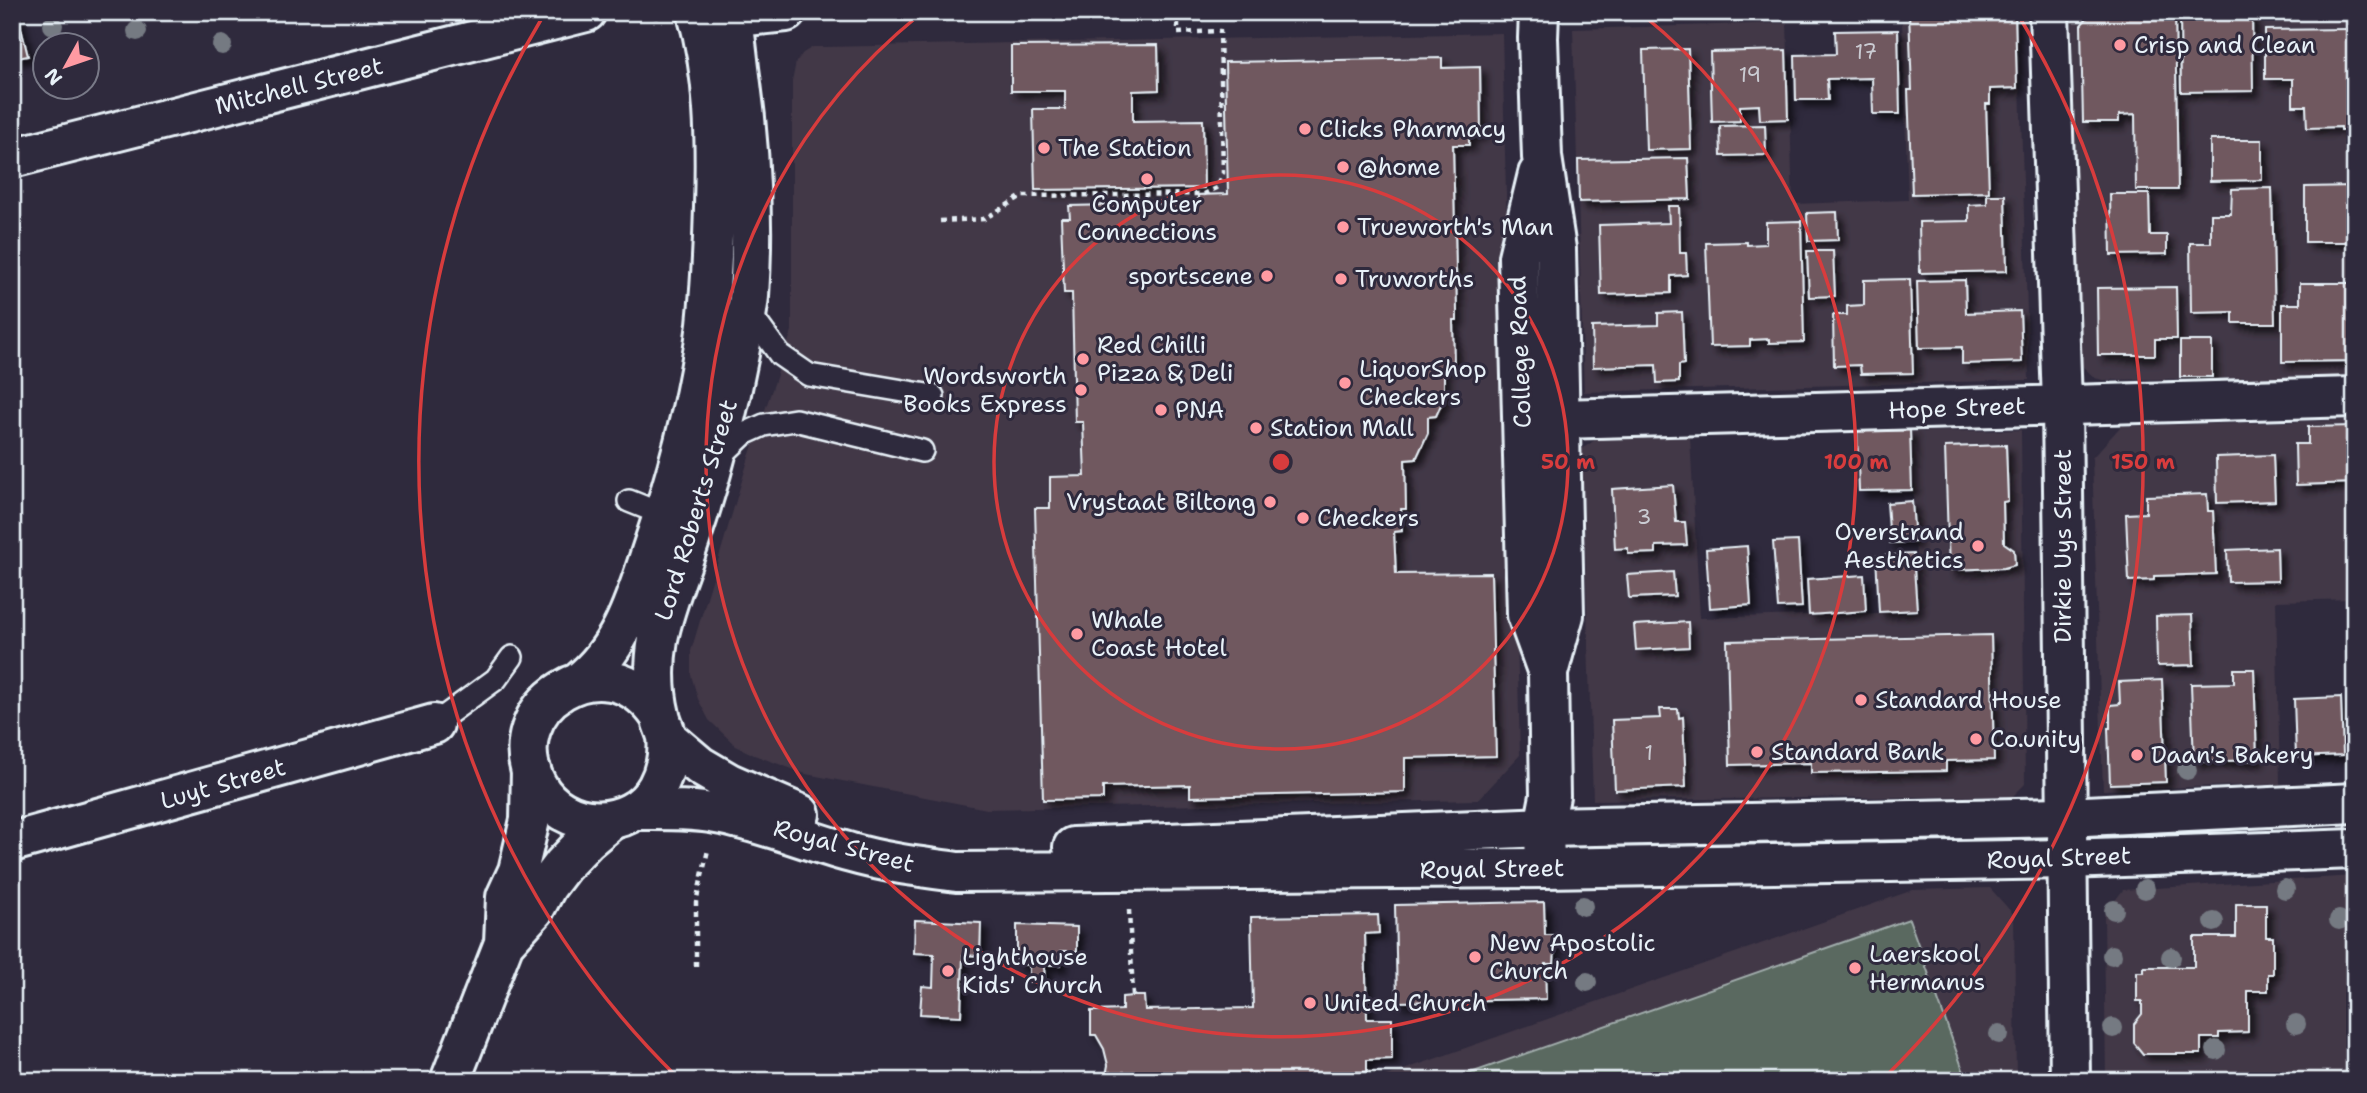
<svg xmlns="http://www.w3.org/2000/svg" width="2367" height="1093" font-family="'Shantell Sans',sans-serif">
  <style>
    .built { fill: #423847 }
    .green { fill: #5a6960; stroke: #a1adac; stroke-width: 2 }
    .building { fill: #6f595e; stroke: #e8f1f8; stroke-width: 2; filter: url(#shadow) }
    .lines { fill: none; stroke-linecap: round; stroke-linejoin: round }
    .lane-casing { stroke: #e8f1f8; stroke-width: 26 }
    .street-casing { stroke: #e8f1f8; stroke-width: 44 }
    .primary-casing { stroke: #e8f1f8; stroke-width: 44 }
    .path { stroke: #e8f1f8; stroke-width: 4.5; stroke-dasharray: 5 5; stroke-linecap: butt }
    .lane { stroke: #2f2a3d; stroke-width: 21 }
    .street { stroke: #2f2a3d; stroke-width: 38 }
    .primary { stroke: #2f2a3d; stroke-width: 38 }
    .tree { fill: #757a82 }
    .ring { fill: none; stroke: #d83c3d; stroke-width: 3.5 }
    .poi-dot { fill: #ff9aa2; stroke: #2f2a3d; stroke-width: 2.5 }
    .labels { text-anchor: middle; stroke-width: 6; stroke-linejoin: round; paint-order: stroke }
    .number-label { font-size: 21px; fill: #cacbd2 }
    .poi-label { font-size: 24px; fill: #e8f1f8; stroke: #2f2a3d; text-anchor: start }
    .street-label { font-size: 24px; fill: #e8f1f8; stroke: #2f2a3d }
    .centre { fill: #d83c3d; stroke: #2f2a3d; stroke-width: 3.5 }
    .ring-label { font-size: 21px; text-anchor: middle; font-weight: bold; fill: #d83c3d; stroke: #2f2a3d; stroke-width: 6; stroke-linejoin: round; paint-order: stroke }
  </style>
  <defs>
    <filter id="shadow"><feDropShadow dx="6" dy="6" stdDeviation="3.5" flood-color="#0009"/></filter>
  </defs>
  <rect width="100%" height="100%" fill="#2f2a3d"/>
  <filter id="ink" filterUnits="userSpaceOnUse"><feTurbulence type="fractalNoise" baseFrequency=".0143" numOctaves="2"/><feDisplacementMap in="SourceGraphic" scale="14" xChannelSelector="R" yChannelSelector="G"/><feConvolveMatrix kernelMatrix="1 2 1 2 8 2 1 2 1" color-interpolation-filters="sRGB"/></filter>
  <g filter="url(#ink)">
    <!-- built -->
    <path class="built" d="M2072,12H2355V376L2103,380L2095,378L2082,366L2079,357Z
      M2018,17L2029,380L1584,392L1573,29L1787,23L1793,204L1908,200L1902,20Z
      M1502,33L1520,755L1478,800L987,809L806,774L754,755L736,746L709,720L698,699L691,675V651L749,457L792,331V82L796,62L803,53L813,47H825Z
      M2355,420V599L2276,601L2280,784L2103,790L2092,458L2121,426Z
      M2021,430L2025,784L2013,796L1593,800L1582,449L1595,440L1690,437L1700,618L1918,612L1911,432Z
      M2355,876V1081H2106L2104,915L2123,890Z
      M1990,888L2014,915L2016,1081H1372L1913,890Z"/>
    <!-- green -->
    <path class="green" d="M1909,919L1967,1081H1464L1462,1076Z"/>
    <!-- building -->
    <path class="building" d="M12,12H17L28,56L12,59Z
      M1909,12H2015L2017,88L1990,89V104H1986L1989,192L1912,194L1908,90H1912Z
      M2092,12H2175L2178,190H2136L2135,114L2119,115V122H2083L2081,25Z
      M2180,12H2252L2253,91L2181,92Z
      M2352,29H2355V130H2341V127L2307,128L2306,106H2293V79H2265V30Z
      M1898,30L1900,114H1873L1872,78L1827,79L1828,100H1796L1795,55L1836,54L1835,31Z
      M1158,45L1159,90L1133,91V121L1203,120L1204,188L1035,190L1033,109H1065V91H1011V46Z
      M1688,49L1691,149L1646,150L1643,50Z
      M1786,50L1788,119L1760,120L1759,105L1740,106V121L1712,122L1710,52Z
      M1442,58V68L1480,67L1481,134L1469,135V145H1453L1457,311V320H1453L1454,366H1444V398L1436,416L1428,417V433L1416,459L1405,460L1406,509H1401L1402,531L1394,532L1396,574L1491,573L1496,756L1405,758V792L1190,797V785L1103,787V799L1043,800L1035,508H1050V477L1085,476L1083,422H1075L1072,293H1064L1061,218H1070L1069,206L1198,203V195L1228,194L1225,62Z
      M1765,125L1766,155L1721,156L1720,126Z
      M2210,140H2262V180L2210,181Z
      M1688,158L1690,199L1579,202L1578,160Z
      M2355,186V242H2305V187Z
      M2272,188L2275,323H2233V312L2191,313L2190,243H2211V214H2231L2232,189Z
      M2110,194H2149L2150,235H2167V254L2111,255Z
      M1987,195H2005L2007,271L1920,273L1919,222L1969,221V205L1987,204Z
      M1668,206H1679L1680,253H1686L1687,275L1671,276V293L1601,295L1599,225L1669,223Z
      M1837,212L1838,240L1808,241L1807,213Z
      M1801,221L1804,342L1769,343V339L1750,340V346L1710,347L1706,243L1747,242V245L1766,244V222Z
      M1807,251H1833L1835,296L1809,297Z
      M1910,279L1913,373L1861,374L1860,365L1834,366L1833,315H1847V306L1864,305V280Z
      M1965,280L1966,313L2020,311L2022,362L1962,364V347L1919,348L1917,281Z
      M2300,283H2355V361L2282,362V304H2300Z
      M2176,287L2177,339H2155V355H2098L2097,288Z
      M1682,312L1684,364L1679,365V382L1657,383L1656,365L1593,367L1592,327L1658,325V313Z
      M2180,341H2212V377H2180Z
      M2355,426V483L2296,485L2295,444H2308V427Z
      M1910,430L1912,490L1859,491L1857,431Z
      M2006,445L2008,501L2003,502L2004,543L2014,550L2015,565L2004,568L1949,570L1945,447Z
      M2273,455L2275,501L2217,503L2216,457Z
      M1673,485L1676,522H1685L1687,545L1656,546V553L1628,554V548L1615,549L1612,489Z
      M2207,494L2208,511H2213L2216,574L2154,576V580L2129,581L2126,514L2146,513V496Z
      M1912,501L1915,542L1890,543L1887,503Z
      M1798,541L1802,607L1778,608L1773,542Z
      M1747,546L1751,605L1710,608L1706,549Z
      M2277,548L2278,581L2228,582L2227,550Z
      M1913,554L1917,610L1879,612L1876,556Z
      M1673,572L1675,596L1629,598L1627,575Z
      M1864,575L1866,611L1809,615L1807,579Z
      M2192,615L2194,665L2157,666L2156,616Z
      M1688,622L1689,647L1636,650L1634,625Z
      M1991,635L1994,760L1946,761V771L1811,773V763L1730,765L1727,641Z
      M2234,669H2254L2257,760L2194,762L2191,684L2234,683Z
      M2162,680L2166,782L2110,784L2108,728H2110V705L2120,704L2119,682Z
      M2341,697L2343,755L2296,757L2294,699Z
      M1660,709H1678L1679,718L1683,717L1686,787L1615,790L1612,720L1661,718Z
      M1544,902L1545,935H1554L1555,949L1554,964H1545L1546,999L1397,1002L1395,905Z
      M2236,904H2266V937H2273V974H2268V991H2248V1032L2219,1033V1038H2201V1054H2143L2134,1043V1024L2142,1014V1001H2137V972H2144V967H2194V937H2236Z
      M1378,915L1379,933L1365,934L1367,1019H1392V1059L1367,1060V1072H1352L1353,1077L1329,1078V1081H1105L1108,1065L1104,1049L1096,1035H1091V1011L1122,1010V997L1133,996H1144L1145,1010L1253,1008L1251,917Z
      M915,920L981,923L980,956L963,955L961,1016L920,1014L922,986L933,987L934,954L914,953Z
      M1017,925L1077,927V951H1061V965H1044L1045,982H1029V965L1017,964Z"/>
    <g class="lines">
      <defs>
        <path id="lane" d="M751,308L756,322L780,355L809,375L933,396
          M722,455L744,434L764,425L795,420L922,451
          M629,501L664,515
          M434,724L496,679L512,657"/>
        <path id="street" d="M1539,12L1538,38L1542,157L1556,249L1564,615L1548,673L1550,796L1544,827L1545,868
          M2049,12L2062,404L2070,1081
          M699,21L786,12
          M12,158L586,12
          M1538,174L1518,257L1527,615L1548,673
          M1560,419L2355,397
          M12,842L434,724
          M504,943L534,910L547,886L563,865L586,841L611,820
          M450,1081L504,943L506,897L518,871L530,820L531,770"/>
        <path id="primary" d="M578,683C623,648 636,597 653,546C677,475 698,399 707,324C711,285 713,246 714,207C716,142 715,75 697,12
          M660,716C605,634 495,707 537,785C562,831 631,833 657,787C665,773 669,754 667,737C665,729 661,722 660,715C654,691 654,663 658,639C665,604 679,573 690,540C711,479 727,417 739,354C742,335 747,316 749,296C754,222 750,149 740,76C737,55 736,33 731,12
          M667,738L700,766L729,783L800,814
          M636,810C663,810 690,809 717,814C763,822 806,841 851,853C886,863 921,867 957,872L1545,868L2066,859L2355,849
          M1073,847L1544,827L2065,817L2355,803"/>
      </defs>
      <!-- lane casing -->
      <use href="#lane" class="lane-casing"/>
      <!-- street casing -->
      <use href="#street" class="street-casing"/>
      <!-- primary casing -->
      <use href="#primary" class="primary-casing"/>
      <!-- path -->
      <path class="path" d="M624,12L660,17
        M940,221L984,219L1022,196L1204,194L1217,188L1223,173L1220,31L1178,33V12
        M1129,910L1133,996
        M696,966V902L708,850"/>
      <!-- lane -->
      <use href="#lane" class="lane"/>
      <!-- street -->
      <use href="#street" class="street"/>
      <!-- primary -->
      <use href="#primary" class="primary"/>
    </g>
    <!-- trees -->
    <g class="tree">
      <circle cx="53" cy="25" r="10"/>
      <circle cx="137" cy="31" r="10"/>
      <circle cx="222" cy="45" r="10"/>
      <circle cx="2187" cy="770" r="10"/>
      <circle cx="2145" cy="889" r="10"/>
      <circle cx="2285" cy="889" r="10"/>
      <circle cx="1583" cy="906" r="10"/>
      <circle cx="2114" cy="910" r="10"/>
      <circle cx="2339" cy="920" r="10"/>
      <circle cx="2214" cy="922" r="10"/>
      <circle cx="2112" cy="955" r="10"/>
      <circle cx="2171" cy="957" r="10"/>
      <circle cx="1587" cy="982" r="10"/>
      <circle cx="2296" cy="1024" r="10"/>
      <circle cx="2113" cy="1028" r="10"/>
      <circle cx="1999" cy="1034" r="10"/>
      <circle cx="2216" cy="1050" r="10"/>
    </g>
  </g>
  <!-- distance rings -->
  <g class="ring">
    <circle cx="1281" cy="462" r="287"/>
    <path d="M1643 15A575 575 0 1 1 919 15"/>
    <path d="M677 1077A862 862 0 0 1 542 18M2020 18A862 862 0 0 1 1885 1077"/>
  </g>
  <!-- markers -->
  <g class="poi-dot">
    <circle cx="2120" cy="45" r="7"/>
    <circle cx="1305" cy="129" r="7"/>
    <circle cx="1044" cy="148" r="7"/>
    <circle cx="1343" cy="167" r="7"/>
    <circle cx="1147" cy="179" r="7"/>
    <circle cx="1343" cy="227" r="7"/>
    <circle cx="1267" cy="276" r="7"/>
    <circle cx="1341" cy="279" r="7"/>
    <circle cx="1083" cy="359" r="7"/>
    <circle cx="1345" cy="383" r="7"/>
    <circle cx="1081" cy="390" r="7"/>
    <circle cx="1161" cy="410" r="7"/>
    <circle cx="1256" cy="428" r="7"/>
    <circle cx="1270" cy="502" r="7"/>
    <circle cx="1303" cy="518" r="7"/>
    <circle cx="1978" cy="546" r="7"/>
    <circle cx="1077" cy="634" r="7"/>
    <circle cx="1861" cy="700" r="7"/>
    <circle cx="1976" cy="739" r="7"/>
    <circle cx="1757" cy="752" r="7"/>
    <circle cx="2137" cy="755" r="7"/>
    <circle cx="1475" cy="957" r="7"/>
    <circle cx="1855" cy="968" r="7"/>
    <circle cx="948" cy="971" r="7"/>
    <circle cx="1310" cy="1003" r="7"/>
  </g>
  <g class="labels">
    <!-- number labels -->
    <g class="number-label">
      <text x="1866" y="59">17</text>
      <text x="1750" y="82">19</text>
      <text x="1644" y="524">3</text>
      <text x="1649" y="760">1</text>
    </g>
    <!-- poi labels -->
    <g class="poi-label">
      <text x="2134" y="53">Crisp and Clean</text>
      <text x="1319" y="137">Clicks Pharmacy</text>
      <text x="1058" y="156">The Station</text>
      <text x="1357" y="175">@home</text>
      <text x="1147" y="212" text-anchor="middle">Computer<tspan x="1147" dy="28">Connections</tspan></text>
      <text x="1357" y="235">Trueworth's Man</text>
      <text x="1253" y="284" text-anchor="end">sportscene</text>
      <text x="1355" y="287">Truworths</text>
      <text x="1097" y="353">Red Chilli<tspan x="1097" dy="28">Pizza &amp; Deli</tspan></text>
      <text x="1359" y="377">LiquorShop<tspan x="1359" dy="28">Checkers</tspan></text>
      <text x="1067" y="384" text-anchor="end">Wordsworth<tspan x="1067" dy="28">Books Express</tspan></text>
      <text x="1175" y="418">PNA</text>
      <text x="1270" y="436">Station Mall</text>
      <text x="1256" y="510" text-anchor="end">Vrystaat Biltong</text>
      <text x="1317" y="526">Checkers</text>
      <text x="1964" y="540" text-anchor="end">Overstrand<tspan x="1964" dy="28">Aesthetics</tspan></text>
      <text x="1091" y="628">Whale<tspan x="1091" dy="28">Coast Hotel</tspan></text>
      <text x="1875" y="708">Standard House</text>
      <text x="1990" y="747">Co.unity</text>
      <text x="1771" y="760">Standard Bank</text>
      <text x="2151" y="763">Daan's Bakery</text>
      <text x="1489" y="951">New Apostolic<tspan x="1489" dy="28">Church</tspan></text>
      <text x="1869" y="962">Laerskool<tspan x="1869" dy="28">Hermanus</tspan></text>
      <text x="962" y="965">Lighthouse<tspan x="962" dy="28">Kids' Church</tspan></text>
      <text x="1324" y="1011">United Church</text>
    </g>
    <!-- street labels -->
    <g class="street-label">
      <text transform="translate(299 86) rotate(-14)" y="8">Mitchell Street</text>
      <text transform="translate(1520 352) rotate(-92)" y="8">College Road</text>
      <text transform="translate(1957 408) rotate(-2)" y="8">Hope Street</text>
      <text transform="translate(696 510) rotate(-73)" y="8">Lord Roberts Street</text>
      <text transform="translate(2063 546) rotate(-90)" y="8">Dirkie Uys Street</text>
      <text transform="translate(223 784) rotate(-16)" y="8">Luyt Street</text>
      <text transform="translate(844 846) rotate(15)" y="8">Royal Street</text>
      <text transform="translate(2059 858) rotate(-2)" y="8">Royal Street</text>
      <text transform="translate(1492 869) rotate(-1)" y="8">Royal Street</text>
    </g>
  </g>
  <circle cx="1281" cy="462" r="10" class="centre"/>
  <g class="ring-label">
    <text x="1568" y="469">50 m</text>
    <text x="1856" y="469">100 m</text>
    <text x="2143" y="469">150 m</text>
  </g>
  <!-- margin -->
  <rect width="2367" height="1093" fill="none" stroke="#2f2a3d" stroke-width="42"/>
  <rect x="21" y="21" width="2325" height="1051" fill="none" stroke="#e8f1f8" stroke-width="2.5" filter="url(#ink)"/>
  <!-- north arrow -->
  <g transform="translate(66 66) rotate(230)"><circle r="33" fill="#2f2a3d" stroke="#797a88" stroke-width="2"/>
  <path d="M0-5L12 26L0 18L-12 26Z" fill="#ff9aa2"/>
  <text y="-10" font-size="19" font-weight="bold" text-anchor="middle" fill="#e8f1f8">N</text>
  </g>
</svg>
